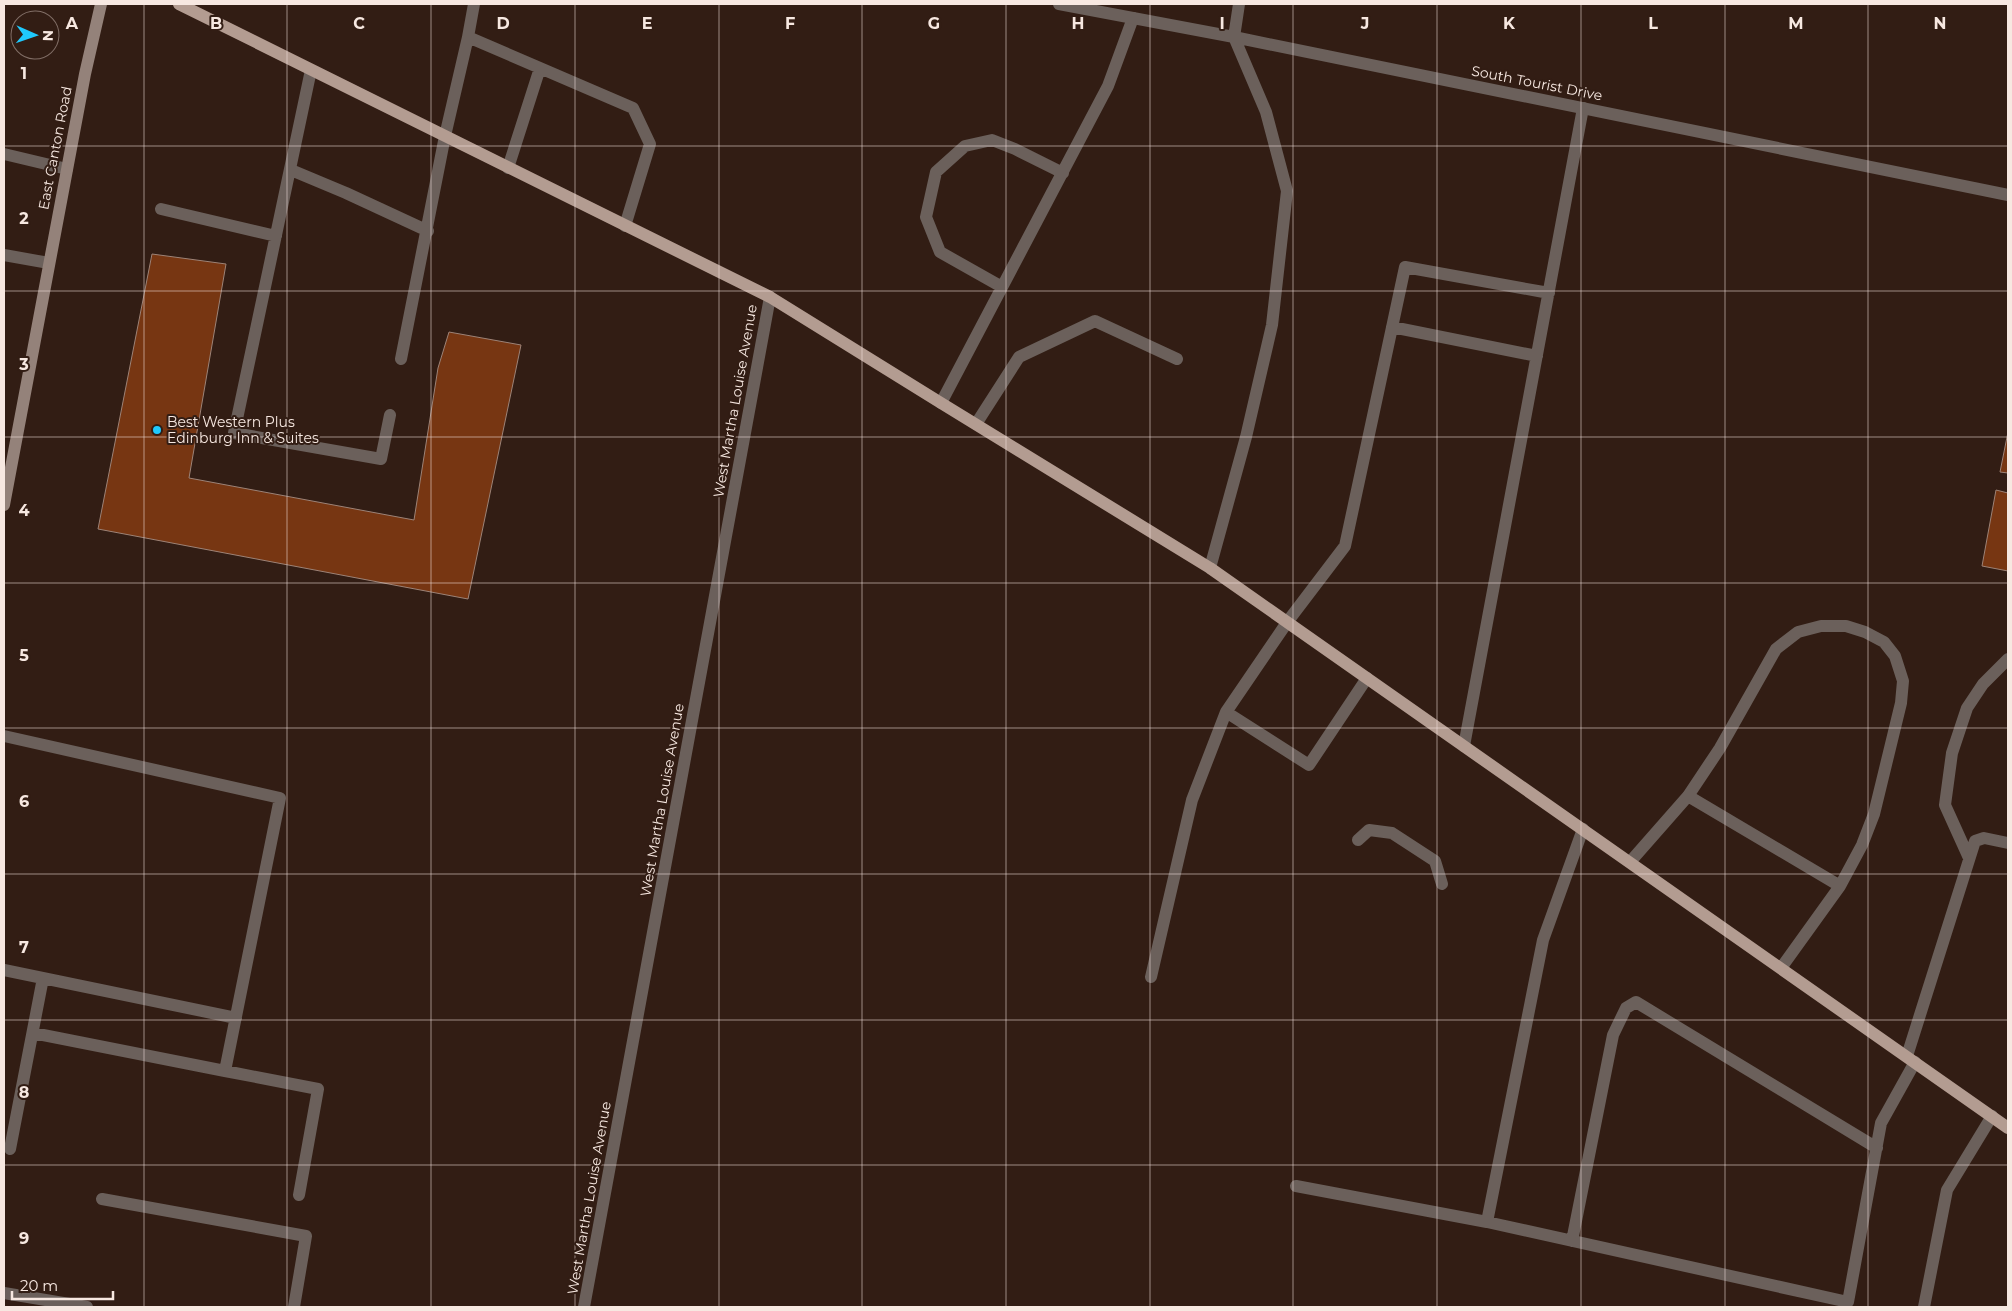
<svg xmlns="http://www.w3.org/2000/svg" width="2012" height="1311" font-family="Montserrat,sans-serif">
  <style>
    .building { fill: #773612; stroke: #9d8377 }
    .lines { fill: none; stroke-linecap: round; stroke-linejoin: round }
    .service { stroke: #6b605b; stroke-width: 12 }
    .minor { stroke: #6b605b; stroke-width: 12 }
    .secondary { stroke: #94827a; stroke-width: 12 }
    .primary { stroke: #b39c91; stroke-width: 12 }
    .grid { fill: none; stroke: #f7e8e1; stroke-width: 1; stroke-opacity: 0.55 }
    .poi-dot { fill: #1fc9fd; stroke: #321d14; stroke-width: 2 }
    .labels { text-anchor: middle; stroke-width: 4; stroke-linejoin: round; paint-order: stroke }
    .street-label { font-size: 14px; fill: #f7e8e1; stroke: #321d14 }
    .poi-label { font-size: 14px; fill: #f7e8e1; stroke: #321d14; text-anchor: start }
    .grid-label { font-size: 16px; text-anchor: middle; font-weight: bold; fill: #f7e8e1; stroke: #321d14; stroke-width: 4; stroke-linejoin: round; paint-order: stroke }
  </style>
  <rect width="100%" height="100%" fill="#321d14"/>
  <!-- building -->
  <path class="building" d="M152,254L226,264L189,478L414,520L438,368L449,332L521,345L468,599L98,529Z
    M2008,432V473L2000,472Z
    M1996,490L2008,493V571L1982,566Z"/>
  <g class="lines">
    <!-- service -->
    <path class="service" d="M474,4L468,37L633,108L650,144L625,226
      M311,70L234,433L381,459L390,415
      M4,154L67,169
      M508,168L540,68
      M291,170L346,193L428,231
      M161,209L276,236
      M4,255L49,263
      M1002,287L940,252L926,217L936,172L965,146L992,140L1015,149L1063,173
      M1392,327L1537,356
      M401,359L445,136L468,37
      M941,403L1108,86L1133,18
      M976,424L1019,357L1095,321L1177,359
      M1367,678L1309,765L1226,712L1288,621L1345,546L1405,267L1549,293
      M4,736L280,798L225,1071L318,1089L299,1195
      M1464,746L1583,108
      M1688,796L1840,886
      M1583,829L1543,940L1487,1222L1848,1302L1881,1123L1915,1062
      M1358,840L1369,830L1392,833L1435,861L1442,884
      M1969,858L1945,805L1952,753L1967,708L1983,684L2008,659
      M1630,862L1688,796L1720,748L1776,649L1798,632L1821,626H1846L1865,632L1884,642L1895,656L1903,681L1901,703L1874,814L1862,845L1840,886L1781,968
      M4,970L236,1018
      M1151,977L1192,800L1226,712
      M33,1033L225,1071
      M1907,1056L1975,841L1984,838L2008,843
      M10,1149L43,978
      M1296,1186L1487,1222
      M102,1199L306,1236L294,1307
      M1572,1241L1613,1035L1626,1008L1636,1002L1877,1148
      M4,1293L87,1307
      M1924,1307L1947,1190L1992,1116"/>
    <!-- minor -->
    <path class="minor" d="M1059,4L1234,37L2008,195
      M1210,568L1246,437L1272,325L1287,191L1266,112L1234,37L1239,4
      M584,1307L770,297"/>
    <!-- secondary -->
    <path class="secondary" d="M4,505L85,74L101,4"/>
    <!-- primary -->
    <path class="primary" d="M179,4L770,297L941,403L1210,568L2008,1128"/>
  </g>
  <!-- grid -->
  <path class="grid" d="M144,4V1307M287,4V1307M431,4V1307M575,4V1307M719,4V1307M862,4V1307M1006,4V1307M1150,4V1307M1293,4V1307M1437,4V1307M1581,4V1307M1725,4V1307M1868,4V1307M4,146H2008M4,291H2008M4,437H2008M4,583H2008M4,728H2008M4,874H2008M4,1020H2008M4,1165H2008"/>
  <!-- markers -->
  <circle class="poi-dot" cx="157" cy="430" r="5"/>
  <g class="labels">
    <!-- street labels -->
    <g class="street-label">
      <text transform="translate(1537 83) rotate(11)" y="5">South Tourist Drive</text>
      <text transform="translate(55 148) rotate(-79)" y="5">East Canton Road</text>
      <text transform="translate(735 401) rotate(-80)" y="5">West Martha Louise Avenue</text>
      <text transform="translate(662 800) rotate(-80)" y="5">West Martha Louise Avenue</text>
      <text transform="translate(589 1198) rotate(-80)" y="5">West Martha Louise Avenue</text>
    </g>
    <!-- poi labels -->
    <g class="poi-label">
      <text x="167" y="427">Best Western Plus<tspan x="167" dy="16">Edinburg Inn &amp; Suites</tspan></text>
    </g>
  </g>
  <g class="grid-label">
    <text x="72" y="29">A</text>
    <text x="216" y="29">B</text>
    <text x="359" y="29">C</text>
    <text x="503" y="29">D</text>
    <text x="647" y="29">E</text>
    <text x="790" y="29">F</text>
    <text x="934" y="29">G</text>
    <text x="1078" y="29">H</text>
    <text x="1222" y="29">I</text>
    <text x="1365" y="29">J</text>
    <text x="1509" y="29">K</text>
    <text x="1653" y="29">L</text>
    <text x="1796" y="29">M</text>
    <text x="1940" y="29">N</text>
    <text x="24" y="79">1</text>
    <text x="24" y="224">2</text>
    <text x="24" y="370">3</text>
    <text x="24" y="516">4</text>
    <text x="24" y="661">5</text>
    <text x="24" y="807">6</text>
    <text x="24" y="953">7</text>
    <text x="24" y="1098">8</text>
    <text x="24" y="1244">9</text>
  </g>
  <!-- border -->
  <rect width="2012" height="1311" fill="none" stroke="#f7e8e1" stroke-width="10"/>
  <!-- north arrow -->
  <g transform="translate(35 35) rotate(92)"><circle r="24" fill="#321d14" stroke="#816e66"/>
  <path d="M0-4L9 19L0 12L-9 19Z" fill="#1fc9fd"/>
  <text y="-8" font-size="14" font-weight="bold" text-anchor="middle" fill="#f7e8e1">N</text>
  </g>
  <!-- scale -->
  <path d="M12 1291v8h101v-8" fill="none" stroke="#f7e8e1" stroke-width="2.5"/>
  <text x="20" y="1291" font-size="15" fill="#f7e8e1" stroke="#321d14" stroke-width="4" paint-order="stroke">20 m</text>
</svg>
